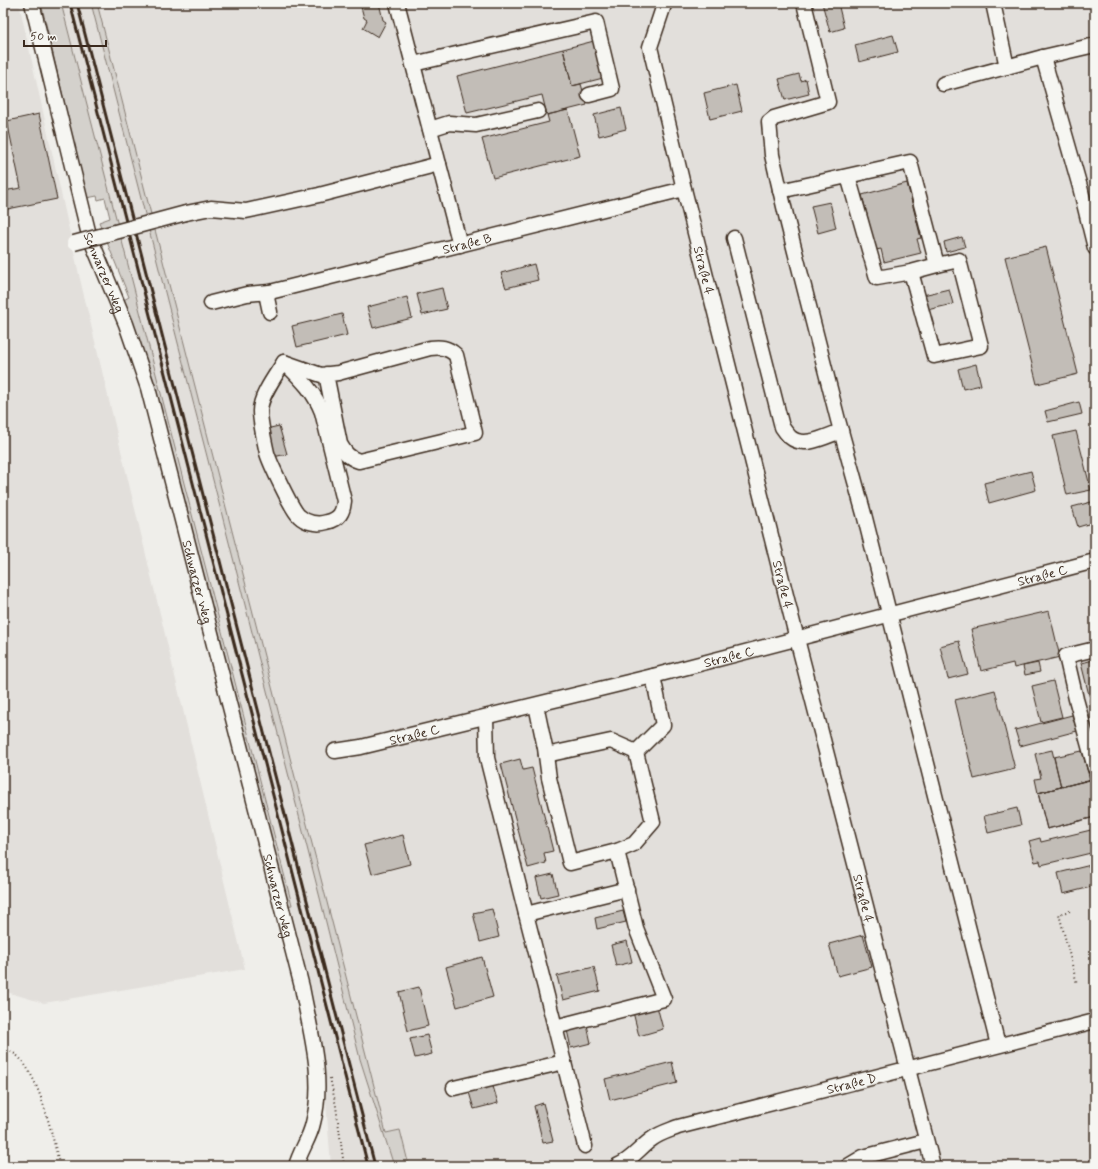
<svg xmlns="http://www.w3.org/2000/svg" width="1098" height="1169" font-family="Mynerve,sans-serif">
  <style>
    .built { fill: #e2dfdb }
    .green { fill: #d4d1cc; stroke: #887e75 }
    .building { fill: #c2bdb7; stroke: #3b2a1e }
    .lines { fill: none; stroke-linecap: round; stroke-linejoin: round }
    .minor-casing { stroke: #3b2a1e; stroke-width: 17 }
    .path { stroke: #3b2a1e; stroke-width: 2; stroke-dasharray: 1 3; stroke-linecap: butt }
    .minor { stroke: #f6f6f2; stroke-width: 14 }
    .rail { stroke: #3b2a1e; stroke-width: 3 }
    .minor-bridge-casing { stroke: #3b2a1e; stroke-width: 17; stroke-linecap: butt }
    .minor-bridge { stroke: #f6f6f2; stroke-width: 14 }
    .labels { text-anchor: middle; stroke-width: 3.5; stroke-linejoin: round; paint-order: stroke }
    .street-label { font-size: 13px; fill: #3b2a1e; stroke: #f6f6f2 }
  </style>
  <rect width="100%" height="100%" fill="#efeeea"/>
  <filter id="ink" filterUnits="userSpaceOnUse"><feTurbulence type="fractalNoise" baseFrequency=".025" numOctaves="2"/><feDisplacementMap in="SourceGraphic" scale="8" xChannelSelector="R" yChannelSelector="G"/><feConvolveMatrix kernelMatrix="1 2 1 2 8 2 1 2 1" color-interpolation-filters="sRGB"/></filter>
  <g filter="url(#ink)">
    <!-- built -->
    <path class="built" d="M3,3H19L80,279L245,969L44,1003L3,991Z
      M61,3H91L320,898L360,1059L394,1166H331L323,1065L286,906L292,905Z
      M97,3H1095V1166H409L400,1130L386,1133Z"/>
    <!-- green -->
    <path class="green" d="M41,3H61L292,905L286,906L122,301L129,297L99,222L110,218L105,198L98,200L97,196L87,198Z
      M91,3H97L386,1133L400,1130L409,1166H394L360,1059L320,898Z"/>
    <!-- building -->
    <path class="building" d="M360,3H379L383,20L386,22L378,37L363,28L367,20L364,18Z
      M822,3H838L844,28L830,32Z
      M1090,3H1095V23Z
      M893,35L898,52L859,62L855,45Z
      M594,41L603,78L572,86L563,49Z
      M563,49L572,86L581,84L587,105L547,115L542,95L467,113L457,76Z
      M799,74L801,81L806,79L809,94L785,100L779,79Z
      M736,85L742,111L710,119L704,93Z
      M621,108L626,129L599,136L594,115Z
      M568,110L580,156L493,178L482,139L549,122L547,115Z
      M39,114L57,199L3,210V191L21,188L7,121Z
      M907,183L921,238L917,239L921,253L884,262L881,249L876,250L862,195Z
      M830,202L836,228L818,233L811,206Z
      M962,237L965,247L946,252L944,242Z
      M1046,247L1078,374L1037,384L1005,257Z
      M534,264L538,280L506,288L501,273Z
      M442,288L447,309L422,315L417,294Z
      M949,289L953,304L927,310L923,295Z
      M407,297L412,318L373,328L367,307Z
      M342,314L347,335L297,347L292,326Z
      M976,364L981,385L963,389L958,369Z
      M1079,402L1082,414L1048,422L1045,411Z
      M279,426L287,454L273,457L266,429Z
      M1076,431L1091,490L1067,495L1053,436Z
      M1031,471L1036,490L989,503L984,483Z
      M1095,501V522L1078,527L1072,507Z
      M1049,611L1060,657L1014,668L1013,663L981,671L971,629Z
      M959,641L968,674L948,679L940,646Z
      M1094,660L1095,665V719L1081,663Z
      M1038,663L1040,672L1025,675L1023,666Z
      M1053,681L1062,717L1041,722L1032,686Z
      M3,688H6L4,707H3Z
      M995,690L1015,769L974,779L955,700Z
      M1072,715L1077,731L1020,746L1015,730Z
      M1052,750L1061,787L1038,793L1035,779L1041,778L1035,754Z
      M1082,751L1090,780L1061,787L1054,757Z
      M520,759L523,770L532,768L553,851L544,853L546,863L528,868L501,764Z
      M1092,779L1095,792V817L1047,829L1038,793Z
      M1092,779L1095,792V817L1047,829L1038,793Z
      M1017,808L1021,825L988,833L984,816Z
      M1095,829V852L1041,865L1040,861L1035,862L1029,841L1040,838L1041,842Z
      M403,835L410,864L372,874L364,845Z
      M1095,864V886L1063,894L1058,873Z
      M553,874L558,894L541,898L536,878Z
      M492,909L499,937L480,942L473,913Z
      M623,911L626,922L597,929L595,918Z
      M863,935L872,967L838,976L829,944Z
      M627,941L632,962L616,966L611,945Z
      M482,957L493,997L457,1007L446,967Z
      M594,967L600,991L563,1000L557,976Z
      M419,987L428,1026L408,1031L399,992Z
      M657,1006L663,1029L639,1036L633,1012Z
      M587,1025L591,1043L571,1048L567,1030Z
      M427,1035L432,1054L415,1058L410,1039Z
      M672,1062L677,1083L610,1100L605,1079Z
      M492,1083L498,1103L474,1109L468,1089Z
      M543,1103L553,1141L543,1143L534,1106Z"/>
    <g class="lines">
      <defs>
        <g id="minor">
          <path id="s1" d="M32,3L89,235L126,324L148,388L302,987C310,1031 325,1079 313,1123C310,1138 300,1151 296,1166"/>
          <path d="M397,3L460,245"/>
          <path id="s2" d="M664,3V5L650,47L684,189L797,639L933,1166"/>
          <path d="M804,3L828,102L774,118L769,122L772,155L788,224L838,420L864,514L998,1045"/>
          <path d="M993,3L1007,67"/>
          <path d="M1095,45L1043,57L1080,187L1095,248"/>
          <path d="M413,64L596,22L612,89L589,95"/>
          <path d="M943,84L1043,57"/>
          <path d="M430,129L449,123L476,125L538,111"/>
          <path d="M780,191L910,162L937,265L911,272L877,278L848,176"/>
          <path d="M186,213L211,208L246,211L319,195L439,164"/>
          <path d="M734,238L782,427C784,430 787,434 790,437C804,449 826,436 841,431"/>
          <path d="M911,272L934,356L981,346L959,260L937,265"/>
          <path d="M211,303L247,294L270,292"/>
          <path id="s3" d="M270,312L267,298L270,292L684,189"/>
          <path d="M284,362L321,375L338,373L430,348C441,347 447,347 456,355L475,433L359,461C349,458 345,453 340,444L326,374"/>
          <path d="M284,362C300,378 314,391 322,412L344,501C343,512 340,519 327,522C318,525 306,523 299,516C292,510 270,463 267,453C265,444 260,420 260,411C260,396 276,375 284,362Z"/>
          <path d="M1095,649L1066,656L1076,699L1095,768"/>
          <path d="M536,705L545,748L549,778L570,863L617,851"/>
          <path d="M486,717L487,758L526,914L627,889"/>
          <path id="s4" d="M335,751L361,747L653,676L1095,561"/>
          <path d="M546,755L611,741L636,752"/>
          <path d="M526,914L555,1027"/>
          <path d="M454,1088L564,1062"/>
          <path d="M585,1146L555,1027L664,999L636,928L617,851L634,844L653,822L636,752L663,725L653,676"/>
          <path id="s5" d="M617,1166C632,1160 639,1148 652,1139C660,1133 668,1131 678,1127L1095,1021"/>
          <path d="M848,1166L863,1157L926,1141"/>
        </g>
      </defs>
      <!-- minor casing -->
      <use href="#minor" class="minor-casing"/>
      <!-- path -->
      <path class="path" d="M1070,911L1059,914L1077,984
        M3,1049C37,1053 52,1138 60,1166
        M330,1078L336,1106L344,1166"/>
      <!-- minor -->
      <use href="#minor" class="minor"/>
      <!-- rail -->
      <path class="rail" d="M70,3L368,1166
        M77,3L375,1166"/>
      <defs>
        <path id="minor-bridge" d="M74,243L186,213"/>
      </defs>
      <!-- minor-bridge casing -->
      <use href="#minor-bridge" class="minor-bridge-casing"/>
      <!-- minor-bridge -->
      <use href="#minor-bridge" class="minor-bridge"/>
    </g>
  </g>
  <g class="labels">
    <!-- street labels -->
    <g class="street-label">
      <text dy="5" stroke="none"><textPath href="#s3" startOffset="224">Straße B</textPath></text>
      <text dy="5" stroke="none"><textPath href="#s2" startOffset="276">Straße 4</textPath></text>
      <text dy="5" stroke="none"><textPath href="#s1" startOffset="279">Schwarzer Weg</textPath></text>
      <text dy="5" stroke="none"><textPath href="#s4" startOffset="729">Straße C</textPath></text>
      <text dy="5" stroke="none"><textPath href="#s1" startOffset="603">Schwarzer Weg</textPath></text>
      <text dy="5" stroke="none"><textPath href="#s2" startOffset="600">Straße 4</textPath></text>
      <text dy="5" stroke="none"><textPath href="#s4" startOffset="405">Straße C</textPath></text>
      <text dy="5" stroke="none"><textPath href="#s4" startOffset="81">Straße C</textPath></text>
      <text dy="5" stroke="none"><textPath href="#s1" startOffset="927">Schwarzer Weg</textPath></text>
      <text dy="5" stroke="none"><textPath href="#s2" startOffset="924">Straße 4</textPath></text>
      <text dy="5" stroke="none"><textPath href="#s5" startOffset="252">Straße D</textPath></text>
    </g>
  </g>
  <!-- margin -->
  <rect width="1098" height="1169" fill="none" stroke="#f6f6f2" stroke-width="16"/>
  <rect x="8" y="8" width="1082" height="1153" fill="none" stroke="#3b2a1e" stroke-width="1.5" filter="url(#ink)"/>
  <!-- scale -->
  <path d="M24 40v6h82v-6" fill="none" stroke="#3b2a1e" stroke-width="2"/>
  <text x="30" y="40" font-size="12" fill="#3b2a1e" stroke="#f6f6f2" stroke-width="3" paint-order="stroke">50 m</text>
</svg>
